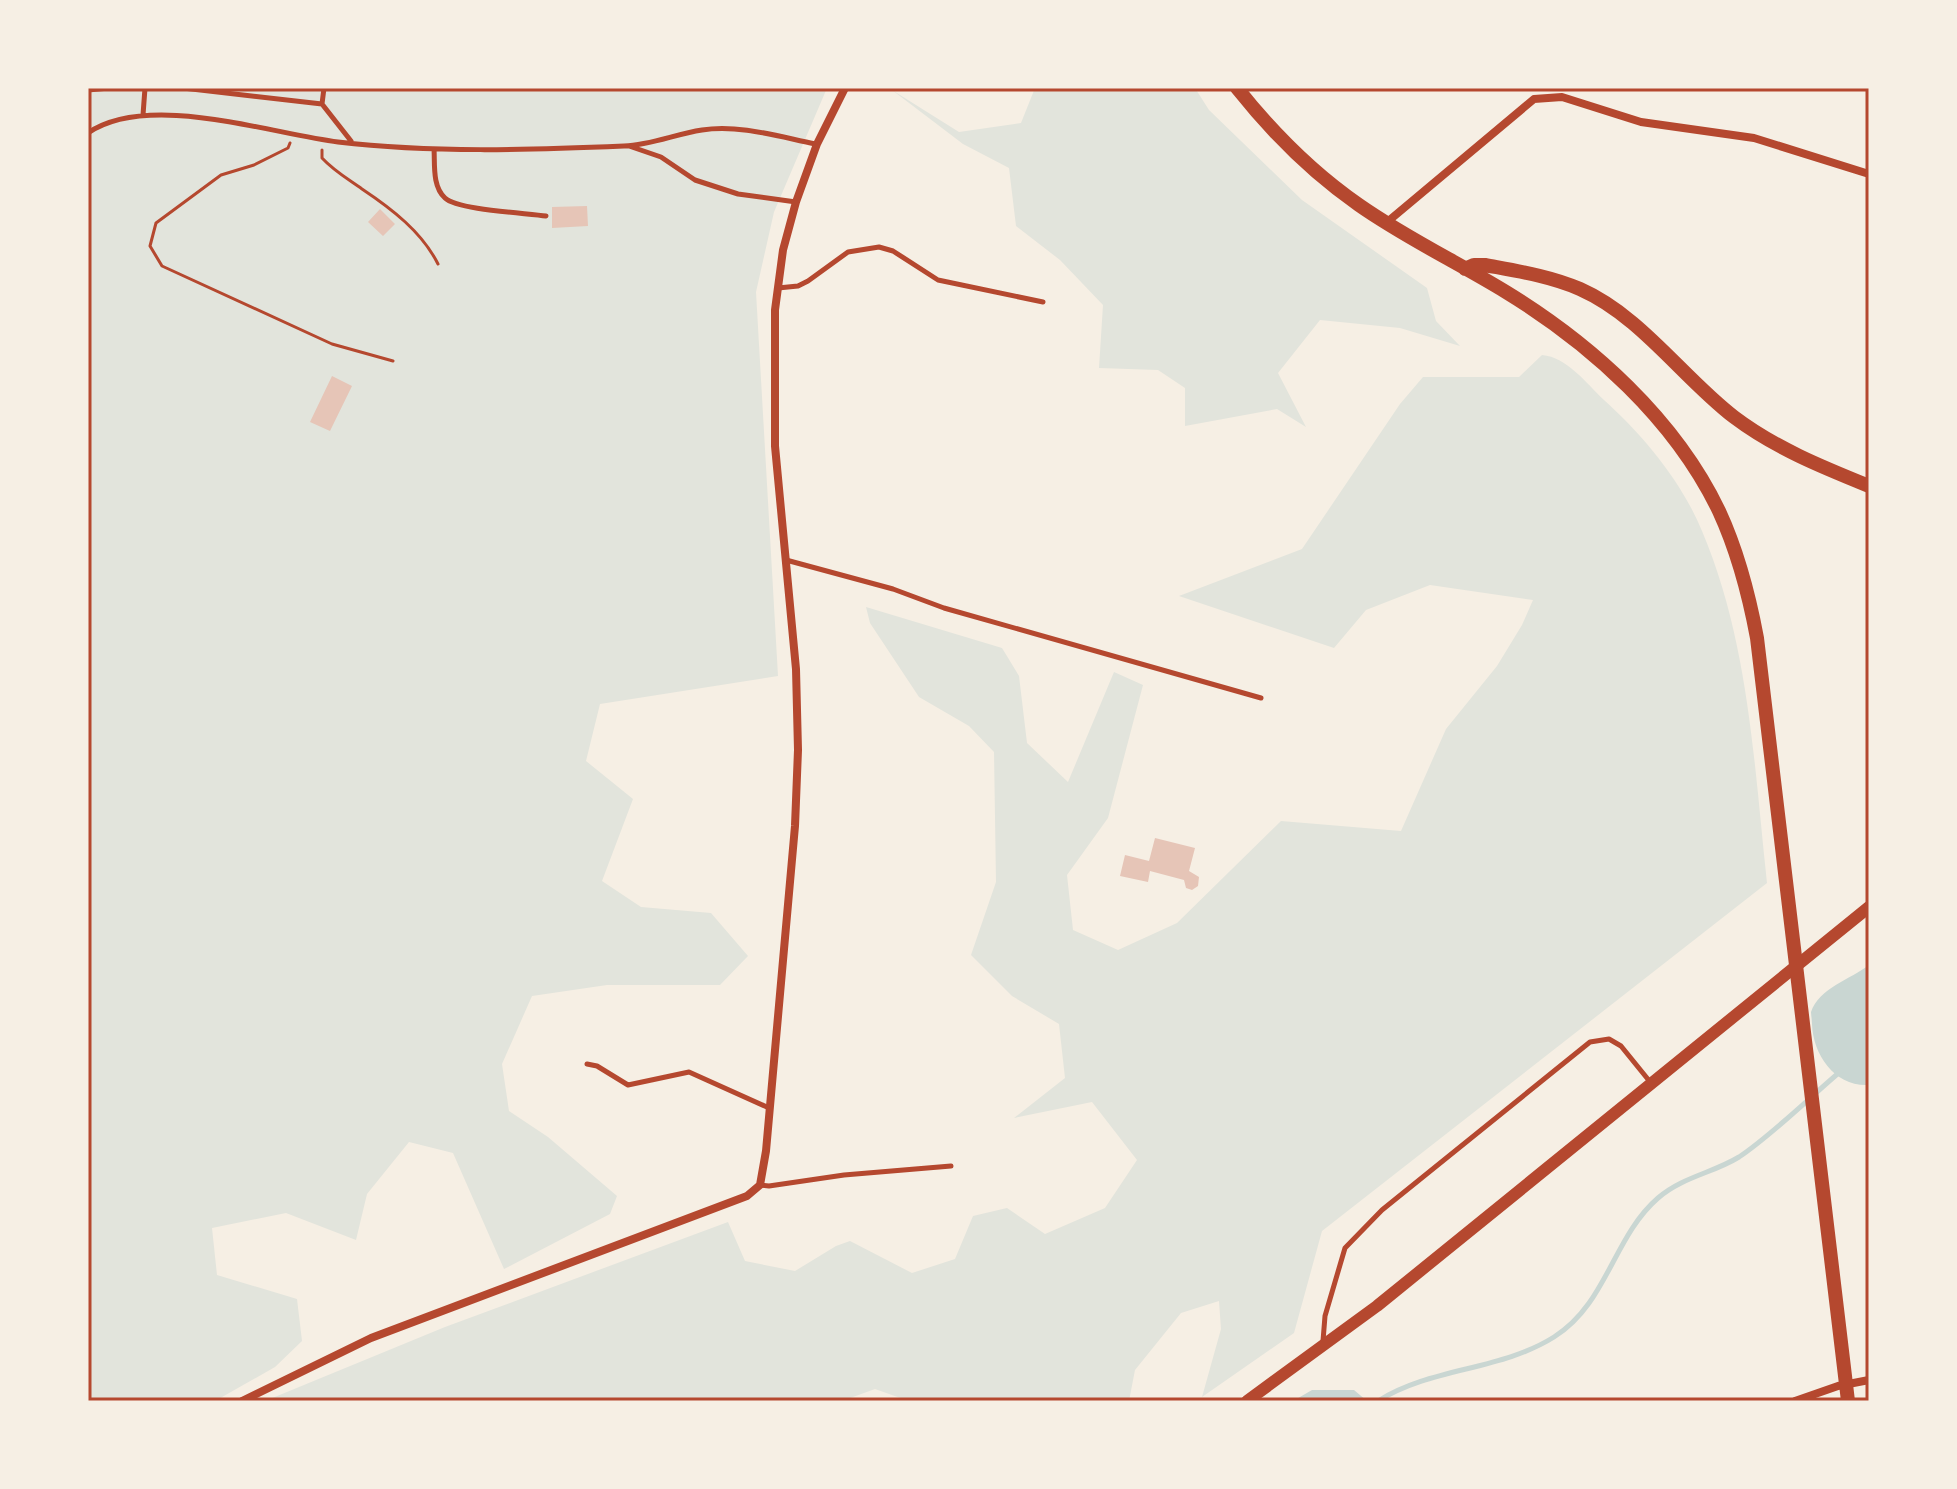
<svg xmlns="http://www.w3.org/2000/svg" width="1957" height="1489" font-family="'Zilla Slab',serif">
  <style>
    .green { fill: #e2e4dc }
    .water { fill: #c9d6d2 }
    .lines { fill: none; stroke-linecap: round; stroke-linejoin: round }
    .stream { stroke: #c9d6d2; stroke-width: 5 }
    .building { fill: #e6c5b7 }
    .path { stroke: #b5482f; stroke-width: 3 }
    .service { stroke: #b5482f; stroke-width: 5 }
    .minor { stroke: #b5482f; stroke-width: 8 }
    .tertiary { stroke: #b5482f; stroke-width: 12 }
    .primary { stroke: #b5482f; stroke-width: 14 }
    .neatline { fill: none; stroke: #b5482f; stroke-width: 3 }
  </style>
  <rect width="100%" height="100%" fill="#f6efe4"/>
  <!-- green -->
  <path class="green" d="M88,88H827L774,212L756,292L778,676L600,704L586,761L633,799L602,881L641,907L711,913L748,956L720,985H607L532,996L502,1064L509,1111L548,1137L617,1196L610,1214L504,1269L453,1153L409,1142L367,1194L356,1240L286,1213L212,1228L217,1275L297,1299L302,1341L275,1367L215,1401H88Z
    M1035,88H1195L1209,110L1302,200L1427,288L1436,321L1460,346L1400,328L1320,320L1278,373L1306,427L1277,409L1185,426V388L1158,370L1099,368L1103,305L1060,260L1016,226L1009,168L963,144L892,90L959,132L1021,123Z
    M1542,355C1567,357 1586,383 1604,400C1643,435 1682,482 1702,531C1749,642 1754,764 1767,883L1322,1231L1294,1333L1202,1397L1221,1329L1219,1301L1181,1313L1135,1370L1129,1401H909L875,1389L842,1401H265L445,1327L728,1222L745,1261L795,1271L836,1246L850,1241L912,1273L955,1259L973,1216L1007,1208L1045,1234L1105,1208L1137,1160L1092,1102L1014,1118L1065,1078L1059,1024L1012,996L971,955L996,882L994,752L969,726L919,697L870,623L866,607L1002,648L1019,676L1027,743L1068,782L1114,672L1143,685L1108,818L1067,875L1073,930L1118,950L1177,923L1281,821L1401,831L1446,729L1497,666L1522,625L1533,600L1430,585L1366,610L1334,648L1179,596L1302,549L1400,404L1423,377H1519Z"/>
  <!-- water -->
  <path class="water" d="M1869,965V1085C1835,1087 1813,1055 1812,1024C1812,1022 1811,1013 1811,1012C1819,988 1851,979 1869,965Z
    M1312,1390H1354L1367,1401H1293Z"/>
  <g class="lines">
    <!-- stream -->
    <path class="stream" d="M1378,1401C1432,1367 1500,1371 1554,1337C1607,1304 1613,1237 1658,1198C1682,1177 1713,1173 1739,1157C1772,1135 1810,1097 1841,1071"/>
  </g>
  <!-- building -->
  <path class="building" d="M587,206L588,226L552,228V207Z
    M380,209L395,224L383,236L368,222Z
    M332,376L352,386L330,431L310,422Z
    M1155,838L1195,848L1189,871L1199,877L1198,886L1192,890L1186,888L1184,880L1150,871L1148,882L1120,876L1125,855L1149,861Z"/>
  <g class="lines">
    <!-- path -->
    <path class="path" d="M290,143L288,148L254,165L221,175L156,223L150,246L162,266L332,344L393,361
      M322,150V158C334,171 348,179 362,189C392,209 422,232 438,264"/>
    <!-- service -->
    <path class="service" d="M183,88L322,104L324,88
      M88,90L109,88
      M322,104L351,141
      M143,115L145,88
      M88,133C148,92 268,133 338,142C432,153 529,150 624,146C652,145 675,134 702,130C739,124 780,137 816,144
      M629,146L661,157L695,180L738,194L796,202
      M434,149C435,164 432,186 445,198C457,210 526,213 546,216
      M778,288L798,286L808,281L848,252L879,247L893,251L938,280L1043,302
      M786,560L893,589L944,608L1261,698
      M587,1064L597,1066L628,1085L689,1072L769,1108
      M760,1185L769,1186L844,1175L951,1166
      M1323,1341L1325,1316L1345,1248L1382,1210L1590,1042L1609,1039L1621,1046L1651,1083"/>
    <!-- minor -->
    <path class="minor" d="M1386,223L1534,99L1562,97L1641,122L1754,138L1869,174
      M242,1401L371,1338L747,1196L760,1185L766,1151L795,826L798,750L796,669L775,446V310L783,250L796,202L817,144L845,88
      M1795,1401L1838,1386L1869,1380"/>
    <!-- tertiary -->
    <path class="tertiary" d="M1247,1401L1377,1306L1869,907"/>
    <!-- primary -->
    <path class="primary" d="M1237,88C1272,132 1313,173 1359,205C1406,238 1457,262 1506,292C1591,344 1675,419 1719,511C1738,552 1749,595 1757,638L1848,1401
      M1465,269L1474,265H1485C1517,271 1550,276 1580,289C1641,316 1682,377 1734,417C1775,448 1822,467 1869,486"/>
  </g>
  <!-- border -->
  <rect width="1957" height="1489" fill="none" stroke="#f6efe4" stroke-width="180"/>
  <rect x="90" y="90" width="1777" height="1309" class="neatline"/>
</svg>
